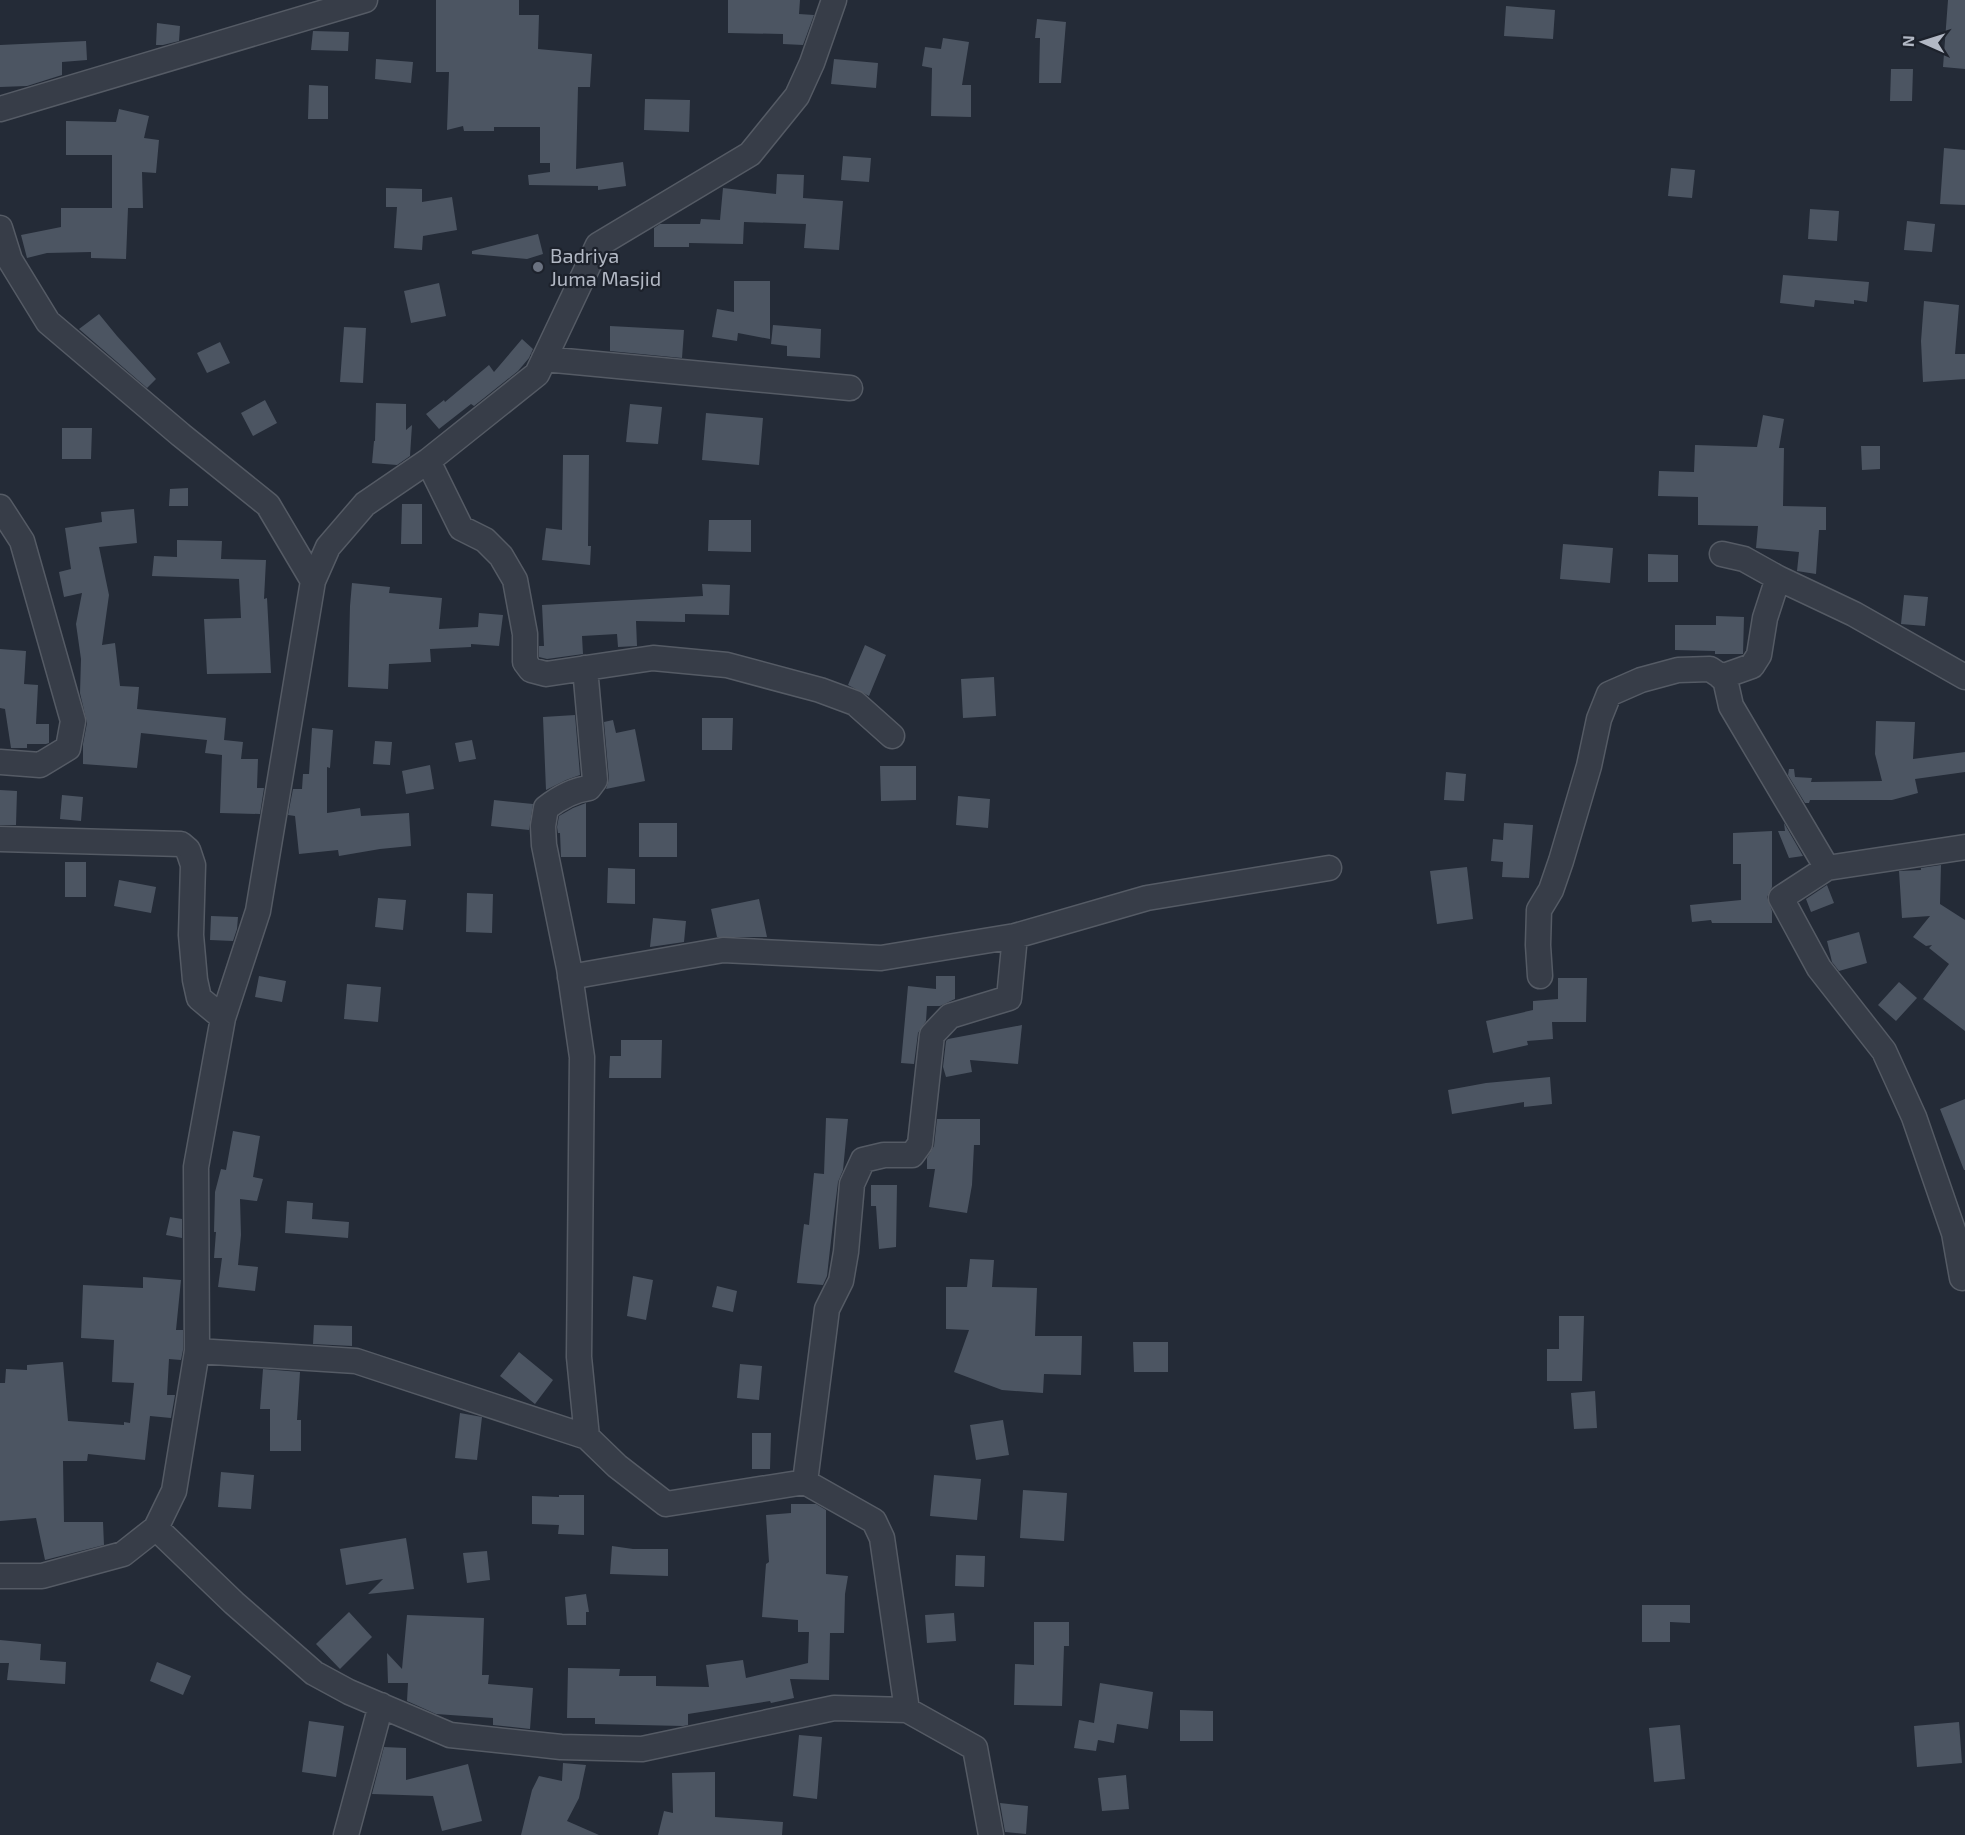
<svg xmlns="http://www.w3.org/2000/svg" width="1965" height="1835" font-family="'Exo 2',sans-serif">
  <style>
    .building { fill: #4c5562 }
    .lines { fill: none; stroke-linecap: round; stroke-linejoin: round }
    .minor-casing { stroke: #555b65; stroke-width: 27 }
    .minor { stroke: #373d48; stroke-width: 24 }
    .worship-dot { fill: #6b7280; stroke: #1d222c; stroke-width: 2 }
    .labels { text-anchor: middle; stroke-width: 4.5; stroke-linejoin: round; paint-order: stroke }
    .poi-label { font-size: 20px; fill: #b2b8c4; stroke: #1d222c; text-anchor: start }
  </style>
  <rect width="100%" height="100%" fill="#242b37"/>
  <!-- building -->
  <path class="building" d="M436,0H519V15H539L538,49L592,54L590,87H578L576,169L623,162L626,186L598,190V186L529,185L528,175L550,172V163H540V127H494V131H464L463,126L447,130L449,72H436Z
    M728,0H800L799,14L814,15L803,45L783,44V34L728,33Z
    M1948,0H1965V69L1943,67Z
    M1506,6L1555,10L1553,39L1504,36Z
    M1037,19L1066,22L1061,83H1039L1040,38H1035Z
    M157,23L180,26L179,41L163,45H156Z
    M313,31L349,32L348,51L311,50Z
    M943,38L969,42L962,85H971V117L931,116L932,68L922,66L925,47L941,49Z
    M86,41L87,60L62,62V75L27,86L0,87V45Z
    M376,59L413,62L411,83L375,79Z
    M834,59L878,63L876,88L831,84Z
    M1891,69H1913L1912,101H1890Z
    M309,85L328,86V119H308Z
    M645,99L690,100L689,132L644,130Z
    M119,109L149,116L144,138L159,140L156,173L142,172L143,208H128L126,259L91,258V252L47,253L27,258L21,235L61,227V208H112V155H66V121L116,122Z
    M1944,148L1965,150V205L1940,204Z
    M843,156L871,158L869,182L841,180Z
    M1671,168L1695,170L1692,198L1668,196Z
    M777,174L804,175L803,198L843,201L839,250L804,248L806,224L744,222L743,244L689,243V247H654V228L660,224H700L701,219L720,220L723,188L776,194Z
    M386,188L422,189V202L452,197L457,230L423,236L422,250L394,248L397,207H386Z
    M1810,209L1839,211L1837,241L1808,239Z
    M1907,221L1935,224L1932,252L1904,250Z
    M538,234L543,254L527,259L472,254V251Z
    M1783,275L1869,282L1867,302L1854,300V304L1815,300L1814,307L1780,303Z
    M734,281H770V339L738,333L737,341L712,337L717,309L734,312Z
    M439,283L446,316L411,323L404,291Z
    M1924,301L1959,305L1955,354H1965V379L1923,382L1921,341Z
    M99,314L117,336L156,379L147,388L79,329Z
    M773,325L821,329L820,358L787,356V346L771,344Z
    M610,326L684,330L682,358L610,351Z
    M344,327L366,328L363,383L340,382Z
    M522,339L533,349L529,358L518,371L474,406L471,404L439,429L426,414L444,400L445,402L489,365L494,372Z
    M220,342L230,363L207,373L197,353Z
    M265,400L277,423L253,436L241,413Z
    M376,403L406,404V430L412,425L410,456L397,465L372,463L374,441H375Z
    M630,404L662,407L658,444L626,442Z
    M706,413L763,418L759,465L702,460Z
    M1763,415L1784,419L1779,448H1784L1783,506L1826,507V530H1819L1816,574L1797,571L1799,552L1756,548L1758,526L1698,525V497L1658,496L1659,471L1694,472L1695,445L1757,447Z
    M62,428H92L91,459H62Z
    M1861,446H1880V469L1862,470Z
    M563,455H589L588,546H591L590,565L542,560L546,528L562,530Z
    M188,488V506H169L170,489Z
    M402,504H422V544H401Z
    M134,509L137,543L99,547L109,595L102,645L115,643L120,686L139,687L137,709L226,718L224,740L243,742L241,759H258L257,788H264L260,814L220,813L222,755L205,753L207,740L141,733L137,768L83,764V744L87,723L80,693L81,659L76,624L82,593L64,597L59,572L71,569L65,528L102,522L101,512Z
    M709,520H751V552L708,551Z
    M177,540L222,541L221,559L266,560L264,599L267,598L271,673L207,674L204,619L241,618L239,579L152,576L154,556L177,557Z
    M1563,544L1613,548L1610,583L1560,579Z
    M1648,554L1678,555V582H1648Z
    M352,583L390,587L389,593L442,598L439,629L478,627L479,613L503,615L499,646L471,644V647L430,649L431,662L389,664L388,689L348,687L350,606Z
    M702,584L730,585L729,615L685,614V622L636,621L637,646L618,647L617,634L582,636L583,654L547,659L539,657V646H544L542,605L703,596Z
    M1904,595L1928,597L1925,626L1901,624Z
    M1716,616L1744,617L1743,654H1715V651L1675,650V625H1716Z
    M865,645L886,655L869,696L848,685Z
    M0,649L26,651L24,684L38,685L36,724H49V743L46,744H27V748H11L5,709L0,708Z
    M994,677L996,716L963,718L961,679Z
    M575,715L580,775L566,780L546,790L543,717Z
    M702,718H733L732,750H702Z
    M613,720L616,733L635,729L645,781L606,789L609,779L604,722Z
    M1876,721L1915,722L1913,759L1965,752V772L1915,779L1918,793L1892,800H1810L1809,803H1805L1788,775L1789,769H1794L1795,777L1812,778L1811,782L1882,781L1875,754Z
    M312,728L333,730L330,768L327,767V813L360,808L361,816L409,813L411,846L380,849L339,856L338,850L299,854L295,816L288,815L293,789H302L303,774H309Z
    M472,740L476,759L459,762L455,743Z
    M375,741L392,742L390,765L373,764Z
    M430,765L434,789L406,794L402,771Z
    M880,766H916V800L881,801Z
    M1446,772L1466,774L1464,801L1444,800Z
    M0,790L17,791L16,825H0Z
    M62,795L83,797L81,821L60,819Z
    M958,796L990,799L988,828L956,825Z
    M494,800L533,804L529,830L491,826Z
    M586,803V857H561L560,833H558L557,827L559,816L573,808Z
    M639,823H677V857H639Z
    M1504,823L1533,825L1529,878L1502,877L1503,862L1491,861L1493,839L1503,840Z
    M1784,823L1803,856L1789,858L1778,831H1785Z
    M1772,831V887L1767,897L1772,911V923H1712L1711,920L1692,922L1690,905L1741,900V864H1733V833Z
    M65,862H86V897H65Z
    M1941,865L1940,904L1965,920V1031L1923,999L1949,964L1929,948L1932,945L1926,946L1913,937L1930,916L1902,918L1899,871L1921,870V868Z
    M1467,867L1473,919L1437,924L1430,871Z
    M608,868L635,869V904L607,903Z
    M119,880L156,887L151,913L114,906Z
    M1827,885L1834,903L1811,912L1806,899Z
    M467,893L493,894L492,933L466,932Z
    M378,898L406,900L403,930L375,927Z
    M759,899L767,937H717L711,909Z
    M211,916L238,917L237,929L233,941L210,940Z
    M653,918L686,921L684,942L650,947Z
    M1859,932L1867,963L1839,971L1832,962L1827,941Z
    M259,976L286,981L282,1002L255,997Z
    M936,976H955V999L940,1006H927L926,1021L918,1033L914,1064L901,1063L908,986L936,989Z
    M1558,978H1587L1586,1022H1552L1553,1039L1527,1041L1528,1045L1493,1053L1486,1021L1533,1010V1001L1558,999Z
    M1899,982L1917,998L1896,1021L1878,1005Z
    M347,984L381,987L378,1022L344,1019Z
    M1022,1025L1018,1064L970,1060L972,1072L946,1077L943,1067L946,1041L948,1039Z
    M621,1040H662L661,1078H609L610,1056H621Z
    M1550,1077L1552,1104L1524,1107V1102L1452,1114L1448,1090L1486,1083Z
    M1965,1099V1170H1964L1940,1109Z
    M826,1118L848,1119L843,1170L838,1182L834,1214L827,1276L823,1285L797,1283L804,1224L809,1225L814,1173L824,1174Z
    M937,1119H980V1145H974L972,1185L967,1213L929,1207L935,1169H927V1158L934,1146Z
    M233,1131L260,1136L253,1177L263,1179L257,1201L240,1199L241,1235L238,1265L258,1267L255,1291L218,1287L222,1258H214L216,1232H214L215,1192L221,1169L226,1170Z
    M871,1185H897L896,1247L879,1249L876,1206H871Z
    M287,1201L313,1203L312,1219L349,1222L348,1238L285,1233Z
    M170,1217L182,1219V1238L166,1235Z
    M970,1259L994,1260L992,1287L1037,1288L1035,1336H1082L1081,1375L1044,1374L1043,1393L1002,1390L954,1372L969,1330L946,1329V1287H967Z
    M633,1276L653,1280L646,1320L627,1316Z
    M143,1277L181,1280L176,1330H183V1350L181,1360L169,1359L167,1395H175L171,1418L150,1416L145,1460L88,1454L87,1461H63L64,1522H103L104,1545L45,1560L36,1518L0,1521V1383H5L6,1369L27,1370V1365L63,1362L68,1421L124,1425V1422L130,1423L134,1383L112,1382L114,1340L81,1338L83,1285L143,1288Z
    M717,1286L737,1291L733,1312L712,1307Z
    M1559,1316H1584L1582,1381H1547V1349H1559Z
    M314,1325L352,1326V1346L313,1344Z
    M1133,1342H1168V1372H1134Z
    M519,1352L553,1380L535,1404L500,1376Z
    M740,1364L762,1366L759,1400L737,1398Z
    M263,1369L300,1372L297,1420H301V1451H270V1409H260Z
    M1595,1391L1597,1428L1574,1429L1571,1393Z
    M460,1413L482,1417L477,1460L455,1458Z
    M1003,1420L1009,1455L976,1460L970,1425Z
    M752,1433H771L770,1469H752Z
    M221,1472L254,1475L251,1509L218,1507Z
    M934,1475L981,1479L977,1520L930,1516Z
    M1023,1490L1067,1493L1064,1541L1020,1538Z
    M559,1495H584V1535L558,1534L559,1525L532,1524V1496L559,1497Z
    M791,1504H816L826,1510V1574L848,1576L845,1594L844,1633H830L829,1680L790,1679L794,1698L771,1703L770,1701L688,1714V1725L683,1726L595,1724V1718H567L568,1668L620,1669L619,1676H656V1686L709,1687L706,1665L743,1660L746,1678L808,1663L809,1632H798V1620L762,1617L766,1564L769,1562L766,1515L791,1513Z
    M406,1538L414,1589L368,1594L383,1579L346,1585L340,1549Z
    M612,1546L633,1549H668V1576L610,1574Z
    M487,1551L490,1580L467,1583L463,1553Z
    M956,1555L985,1556L984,1587L955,1586Z
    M586,1594L589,1612H586V1625H567L565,1597Z
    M1642,1605H1690V1623L1670,1622V1642H1642Z
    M349,1612L372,1637L340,1669L316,1644Z
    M954,1613L956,1641L927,1643L925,1615Z
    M407,1615L484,1618L482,1675H489L488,1684L533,1688L530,1729L493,1725V1718L436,1714L407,1701L408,1683H388L387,1653L402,1669Z
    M1034,1622H1069V1646H1064L1062,1706L1014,1705L1015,1664L1034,1665Z
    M0,1640L41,1644L40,1660L66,1662L65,1684L7,1680L9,1663H0Z
    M157,1662L191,1676L183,1695L150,1681Z
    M1100,1683L1153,1692L1148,1729L1117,1724L1114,1743L1098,1740L1096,1751L1074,1748L1079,1720L1094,1723Z
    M1180,1710L1213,1711V1741H1180Z
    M309,1721L344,1726L336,1777L302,1772Z
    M1959,1722L1962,1763L1917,1767L1914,1726Z
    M1680,1725L1685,1779L1654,1782L1649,1728Z
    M799,1735L822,1737L817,1799L793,1796Z
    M384,1747L406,1748V1780L468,1764L482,1821L442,1831L433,1796L372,1794Z
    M563,1763L586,1765L579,1798L567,1821L599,1835H521L532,1790L539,1776L562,1781Z
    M715,1772V1817L783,1822L782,1835H658L664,1811L673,1813L672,1773Z
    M1126,1775L1129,1809L1102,1811L1098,1778Z
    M1000,1803L1028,1806L1026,1834L1005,1832Z"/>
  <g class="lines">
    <defs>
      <path id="minor" d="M0,109L365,0
        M0,228L10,260L48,322L181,435L268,505L313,581L258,911L223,1018L196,1167L197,1351L174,1491L156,1528L123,1554L42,1576H0
        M544,359L850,388
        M428,461L461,528L485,540L501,556L515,580L525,634V662L531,670L546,674L653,658L727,665L820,690L855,703L892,736
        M0,507L22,541L73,721L68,748L40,765L0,762
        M1722,554L1744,559L1778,578L1854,614L1965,677
        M313,581L328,547L365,504L428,461L537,374L598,245L750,154L797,96L812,63L834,0
        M585,668L595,780L589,788C573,790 559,798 546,808L543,826L544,845L569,968L582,1057L579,1357L587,1437
        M1721,677L1752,666L1759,655L1765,618L1778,578
        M0,839L181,844L188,850L193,865L191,935L195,980L199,998L223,1018
        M1827,868L1965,847
        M1540,976L1538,945L1539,910L1551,890L1561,861L1589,766L1599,719L1609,694L1641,680L1678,670L1710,669L1725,679L1731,706L1827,868L1781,898L1819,968L1884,1051L1914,1117L1954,1233L1962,1278
        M570,977L723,950L881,958L1015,936
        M197,1351L356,1361L587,1437L617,1466L666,1504L805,1482L874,1521L882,1538L907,1710
        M805,1482L827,1309L841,1281L846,1252L852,1184L863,1160L884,1155H912L920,1144L932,1035L950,1016L1009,998L1015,936L1147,898L1329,868
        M156,1528L234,1603L314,1673L349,1692L450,1735L561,1747L642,1749L834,1708L907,1710L975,1748L991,1835
        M346,1835L381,1705"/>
    </defs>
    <!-- minor casing -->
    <use href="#minor" class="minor-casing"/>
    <!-- minor -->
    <use href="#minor" class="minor"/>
  </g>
  <!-- markers -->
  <circle class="worship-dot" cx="538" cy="267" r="6"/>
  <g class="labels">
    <!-- poi labels -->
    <g class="poi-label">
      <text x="550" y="263">Badriya<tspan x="550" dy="23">Juma Masjid</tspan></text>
    </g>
  </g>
  <!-- north arrow -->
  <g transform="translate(1923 42) rotate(273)" stroke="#1d222c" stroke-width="4.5" paint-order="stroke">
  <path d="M0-4.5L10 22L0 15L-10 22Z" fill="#b2b8c4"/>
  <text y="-9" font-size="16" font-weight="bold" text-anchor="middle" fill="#b2b8c4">N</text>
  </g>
</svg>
